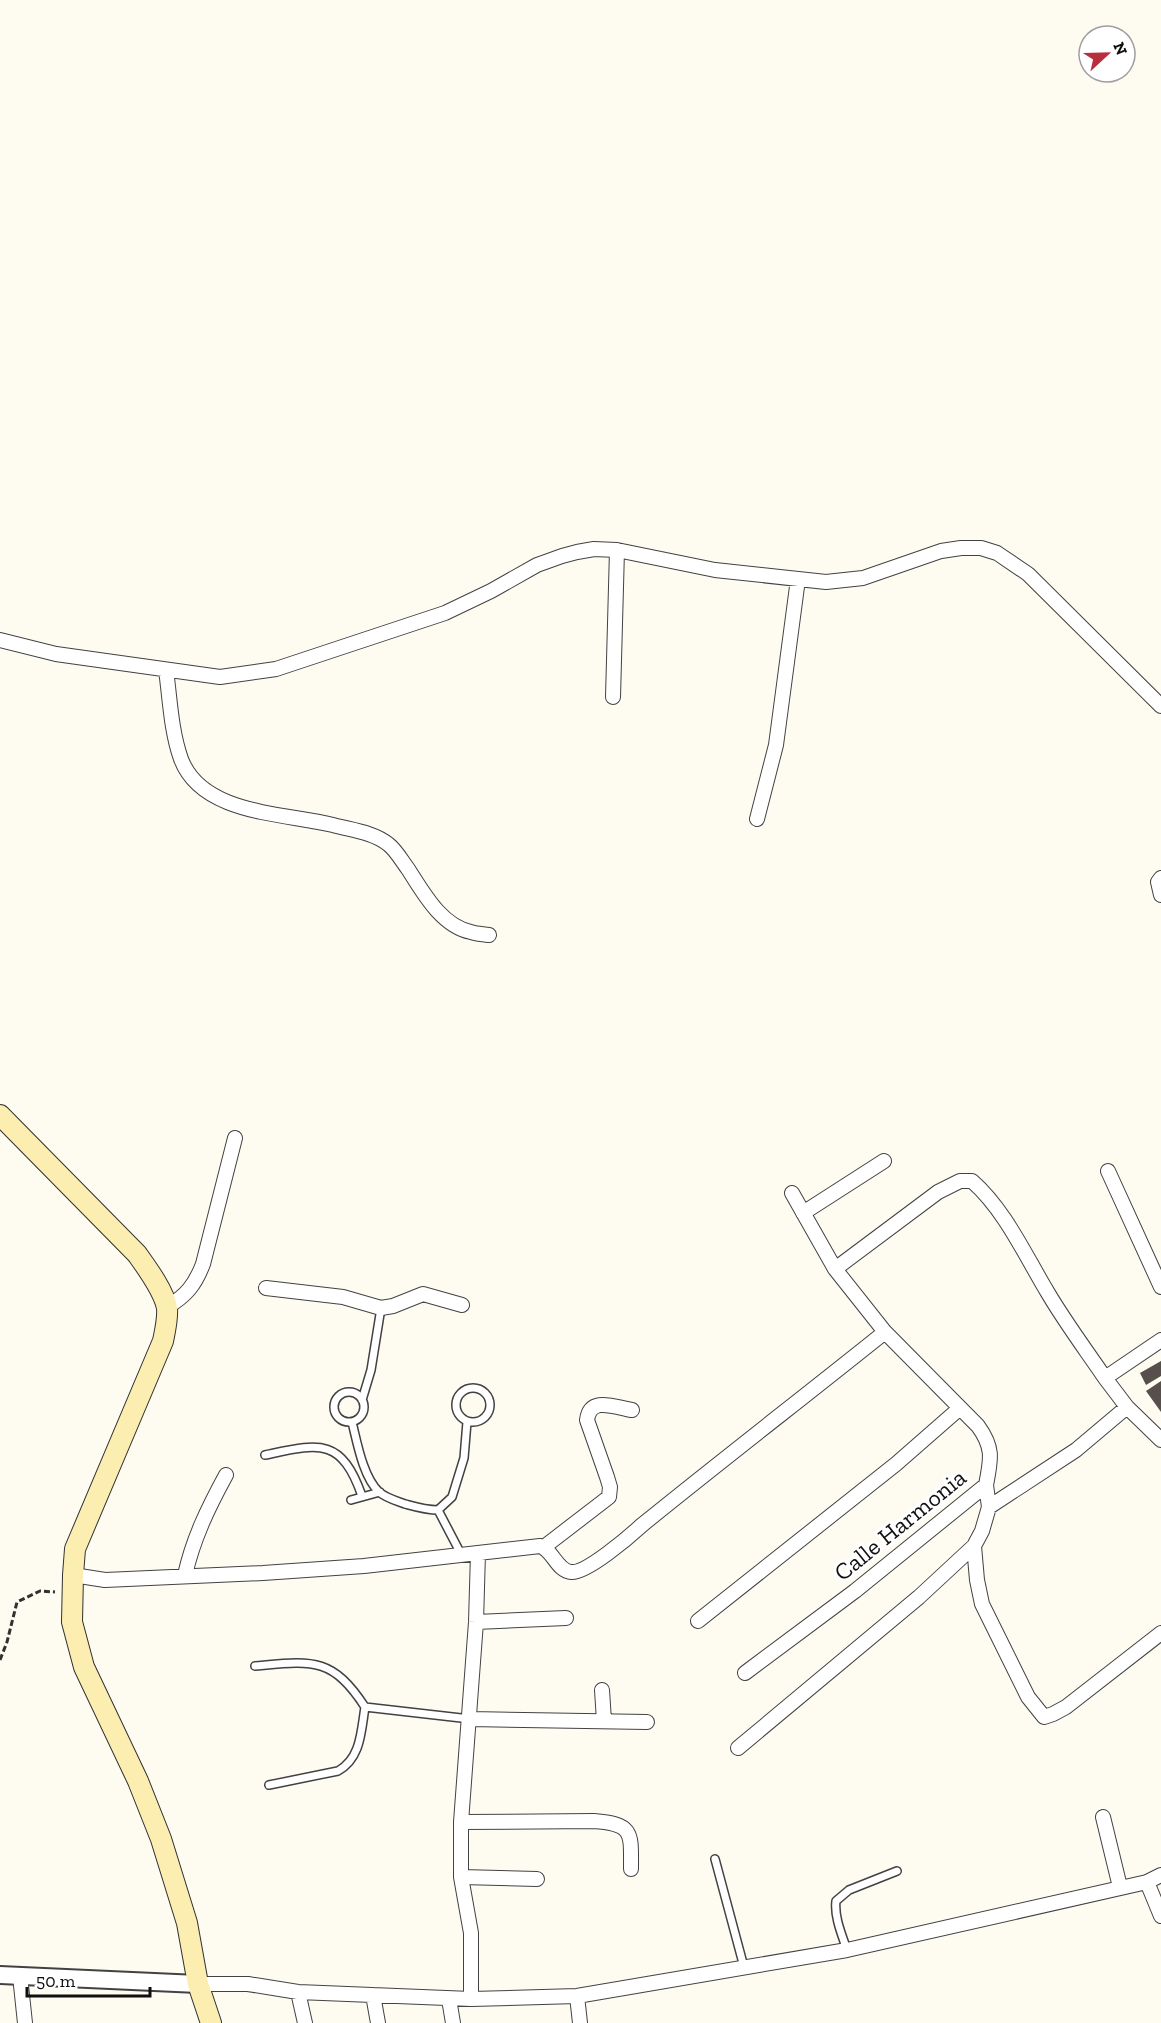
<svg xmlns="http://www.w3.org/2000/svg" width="1161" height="2023" font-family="'Zilla Slab',serif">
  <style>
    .building { fill: #574f4c }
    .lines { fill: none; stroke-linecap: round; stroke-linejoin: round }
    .service-casing { stroke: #424242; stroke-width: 10 }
    .minor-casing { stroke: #424242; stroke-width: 16 }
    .tertiary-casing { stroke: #424242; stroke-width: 20 }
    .secondary-casing { stroke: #313131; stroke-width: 22 }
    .path { stroke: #313131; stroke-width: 3; stroke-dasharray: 6 3; stroke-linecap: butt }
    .service { stroke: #fff; stroke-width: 7 }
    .minor { stroke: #fff; stroke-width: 14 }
    .tertiary { stroke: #fff; stroke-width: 16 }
    .secondary { stroke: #fbeeb0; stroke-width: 20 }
    .labels { text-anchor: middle; stroke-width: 6; stroke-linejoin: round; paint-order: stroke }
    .street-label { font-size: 24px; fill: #0f0f0f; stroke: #fff }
  </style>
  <rect width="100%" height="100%" fill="#fefbf1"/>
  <!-- building -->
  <path class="building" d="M1161,1361V1376L1146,1385L1140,1373Z
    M1161,1381V1412L1146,1391Z"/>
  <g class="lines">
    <defs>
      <path id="service" d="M456 1405a17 17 0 1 1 34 0a17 17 0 1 1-34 0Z
        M334 1407a15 15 0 1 1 30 0a15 15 0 1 1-30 0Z
        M362,1400L371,1370L381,1308
        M352,1422C357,1442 363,1477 379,1492C386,1498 397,1501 405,1504C416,1507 426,1510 438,1510L461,1554
        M265,1455C318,1444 341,1436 362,1496
        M351,1500L380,1492
        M438,1510L452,1497L464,1458L467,1422
        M255,1666C311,1661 332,1656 365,1707
        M269,1785L338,1771C361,1758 361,1732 365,1707L470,1719
        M715,1859L744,1967
        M847,1950C842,1935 834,1917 836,1901L849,1890L897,1871"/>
      <path id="minor" d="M0,640L56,654L220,677L276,669L445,613L491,591L537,565L562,556L577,552L594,549L617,550L715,570L826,582L863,578L941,551L961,548H981L997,553L1028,574L1161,706
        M166,670C170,699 171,731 181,759C202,815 285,813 333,825C351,830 373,832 388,844C396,850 402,861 408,869C423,892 441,926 471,932C476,934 483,934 489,935
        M613,697L617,550
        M757,819L776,745L798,579
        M1161,878L1158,882L1161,895
        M1108,1171L1161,1287
        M792,1193L835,1269L885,1332L978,1426C994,1448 991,1459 986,1485
        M803,1213L884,1161
        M835,1269L938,1192L960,1181H972C1005,1210 1025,1255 1048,1293C1065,1322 1086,1350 1105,1378
        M266,1288L343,1297L381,1308L393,1306L423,1294L462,1305
        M167,1307C186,1296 195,1285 203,1264L235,1138
        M1161,1340L1105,1378L1127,1407L1161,1440
        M974,1546L977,1580L982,1604L1028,1697L1044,1717L1053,1714L1066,1707L1161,1633
        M544,1547L609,1497L610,1487L607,1477L587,1420C590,1396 614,1407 632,1410
        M478,1553L540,1546C553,1550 557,1571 571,1572C586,1574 630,1536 642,1525C722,1460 804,1397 885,1332
        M73,1575L105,1580L263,1573L364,1566L478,1553L476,1622L461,1822V1877L471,1933V1999
        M185,1575C193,1539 208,1508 226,1475
        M698,1621L896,1464L960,1408
        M476,1622L566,1618
        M745,1673L855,1591L986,1485L989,1507L1076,1450L1127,1407
        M602,1690L604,1721
        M470,1719L647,1722
        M738,1748L919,1597L974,1546L982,1531L989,1507
        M1103,1817L1120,1887
        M461,1822L594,1821C634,1824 631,1833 631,1869
        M461,1877L537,1879
        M1147,1882L1161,1916
        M20,1976L25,2023
        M198,1984H248L298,1992L471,1999L577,1996L847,1950L1147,1882L1161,1875
        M298,1992L305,2023
        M373,1995L378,2023
        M577,1996L580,2023
        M449,1999L453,2023"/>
      <path id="tertiary" d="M0,1975L198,1984"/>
      <path id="secondary" d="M0,1115L137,1254C147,1268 164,1291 167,1308C168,1319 165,1331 163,1341L75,1549L73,1575L72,1622L84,1667L138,1781L161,1839L187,1923L198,1984L211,2023"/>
    </defs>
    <!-- service casing -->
    <use href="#service" class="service-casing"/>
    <!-- minor casing -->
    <use href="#minor" class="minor-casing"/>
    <!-- tertiary casing -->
    <use href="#tertiary" class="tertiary-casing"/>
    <!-- secondary casing -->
    <use href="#secondary" class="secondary-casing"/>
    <!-- path -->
    <path class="path" d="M0,1660L7,1642L17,1602L40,1591L55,1592"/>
    <!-- service -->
    <use href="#service" class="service"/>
    <!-- minor -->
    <use href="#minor" class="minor"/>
    <!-- tertiary -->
    <use href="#tertiary" class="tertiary"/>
    <!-- secondary -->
    <use href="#secondary" class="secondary"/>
  </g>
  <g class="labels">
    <!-- street labels -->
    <g class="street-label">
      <text transform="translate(900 1525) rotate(-39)" y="8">Calle Harmonia</text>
    </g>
  </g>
  <!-- north arrow -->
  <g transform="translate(1107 54) rotate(68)"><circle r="28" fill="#ffffff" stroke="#9f9f9f" stroke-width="1.5"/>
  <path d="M0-4.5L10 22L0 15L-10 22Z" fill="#b82e3c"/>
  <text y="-9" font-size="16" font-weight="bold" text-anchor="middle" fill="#0f0f0f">N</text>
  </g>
  <!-- scale -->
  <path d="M27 1987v9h123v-9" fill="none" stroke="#0f0f0f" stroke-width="3"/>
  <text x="36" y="1987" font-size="18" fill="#0f0f0f" stroke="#ffffff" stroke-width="4.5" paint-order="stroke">50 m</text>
</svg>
